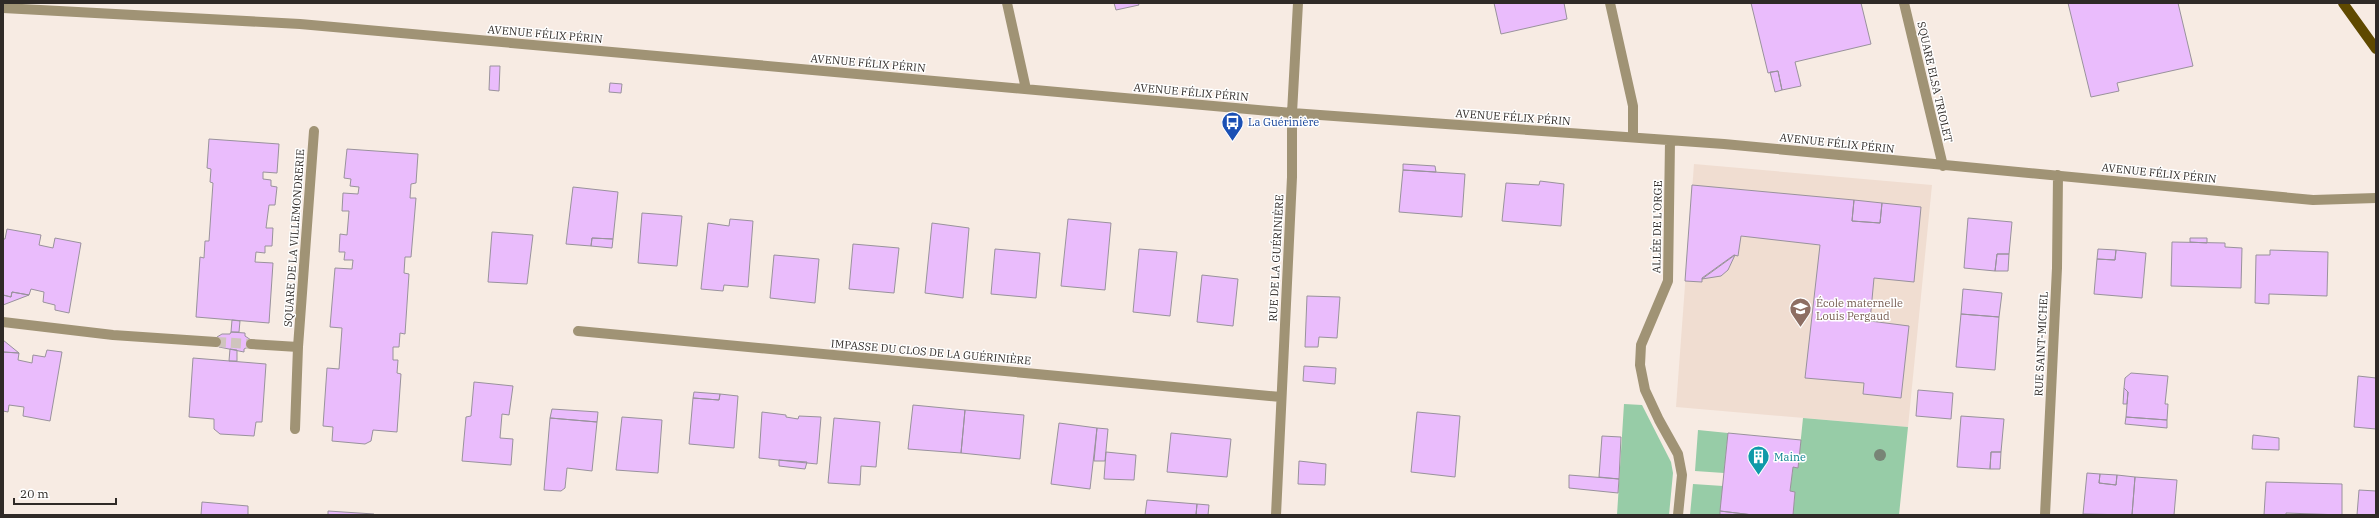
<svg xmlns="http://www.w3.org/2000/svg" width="2379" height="518" font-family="'IBM Plex Serif',serif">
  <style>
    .built { fill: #f0ddd1 }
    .green { fill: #97cca7 }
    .building { fill: #eabcfc; stroke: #99929c }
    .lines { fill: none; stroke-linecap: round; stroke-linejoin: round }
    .minor-tunnel { stroke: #cfc4bd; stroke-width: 10; stroke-dasharray: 10 5; stroke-linecap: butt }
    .minor { stroke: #a09375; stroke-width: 10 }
    .major { stroke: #5f4900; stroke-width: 10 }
    .tree { fill: #788476 }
    .labels { text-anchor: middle; stroke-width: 3; stroke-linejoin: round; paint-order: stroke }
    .street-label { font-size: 11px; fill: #2f2a27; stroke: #fff }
    .transit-label { font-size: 11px; fill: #164399; stroke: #fff; text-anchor: start }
    .education-label { font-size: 11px; fill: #785e54; stroke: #fff; text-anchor: start }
    .culture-label { font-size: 11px; fill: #0d838f; stroke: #fff; text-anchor: start }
  </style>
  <rect width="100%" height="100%" fill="#f7ebe3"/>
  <!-- built -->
  <path class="built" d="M1694,164L1932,185L1908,427L1676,407Z"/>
  <!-- green -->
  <path class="green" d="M1624,404L1642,405L1671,462L1673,473L1669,515H1617Z
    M1803,418L1908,427L1899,515H1793L1795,492L1790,491L1793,467H1798Z
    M1698,430L1728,433L1724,473L1695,471Z
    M1693,484L1723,486L1720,515H1690Z"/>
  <!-- building -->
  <path class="building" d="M1114,3H1138L1139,5L1116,10Z
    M1494,3H1564L1567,19L1501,34Z
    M1751,3H1861L1871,44L1795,62L1801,86L1782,90L1778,71L1768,73Z
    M2068,3H2178L2193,66L2117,83L2119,91L2091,97Z
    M490,66H500L499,91L489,90Z
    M1778,71L1782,90L1775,92L1770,72Z
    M610,83L622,84L621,93L609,92Z
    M209,139L279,144L277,173L263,172V179L271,180V186L277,187L275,205H269L266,228H273L272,246H265V253L256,252L255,262L273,263L269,323L196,317L200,257L204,258L205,241H209L213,183L210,182L211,169L207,168Z
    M347,149L418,154L416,183L411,184L410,198H416L411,257H405L404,273L409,274L405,334L400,333L399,347H393V360H398L397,373L401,374L397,432L373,430L371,441L365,444L332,441L333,427L323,426L327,368L339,369L342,328L330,327L335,268L352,269L353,260H344L345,252H339L340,234L347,235L349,211H342L343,193L358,194L359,187L350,186L351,179L344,178Z
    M1403,164L1435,166L1436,172L1403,170Z
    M1403,170L1465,174L1462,217L1399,212Z
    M1540,181L1564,184L1561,226L1502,221L1506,183L1539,185Z
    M1692,185L1854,200L1852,221L1880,223L1882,203L1921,207L1914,282L1874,278L1870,321L1909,326L1901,398L1863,394L1864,383L1805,378L1820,245L1741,236L1738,256L1734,255L1702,278V282L1685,281Z
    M573,187L618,192L613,239L592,238L591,246L566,244Z
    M1854,200L1882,203L1880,223L1852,221Z
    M642,213L682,216L677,266L638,263Z
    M1968,218L2012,222L2009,254H1997L1995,271L1964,268Z
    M730,219L753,221L748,287L724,285L723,291L701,289L708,223L729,226Z
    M1068,219L1111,223L1105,290L1061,286Z
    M932,223L969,228L963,298L925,293Z
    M7,229L41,235L39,245L53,248L55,238L81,243L69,313L55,310V305L43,302L44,292L31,289L29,295L12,292L11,297L3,295V239H5Z
    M492,232L533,235L527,284L488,282Z
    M592,238L613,239L612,248L591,246Z
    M2190,238H2207V243L2190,242Z
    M2172,242L2225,243V247L2242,248L2241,288L2171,286Z
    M853,244L899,248L894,293L849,289Z
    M995,249L1040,253L1036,298L991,294Z
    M1139,249L1177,252L1170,316L1133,312Z
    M2098,249L2116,250L2115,260L2097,259Z
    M2116,250L2146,253L2142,298L2094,294L2097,259L2115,260Z
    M2270,250L2328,252L2327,296L2269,294V304L2255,303L2256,255H2270Z
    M1997,254H2009L2008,271H1995Z
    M774,255L819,259L815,303L770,298Z
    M1735,255L1728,270L1721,276L1702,279Z
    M1202,275L1238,279L1233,326L1197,322Z
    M1963,289L2002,293L1999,317L1961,314Z
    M12,292L29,295L3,305V295L11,297Z
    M1307,296L1340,297L1337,338L1319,337L1318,347H1305Z
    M1961,314L1999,317L1995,370L1956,367Z
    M232,320L240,321L239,332H231Z
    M231,332L245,333V336L251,340L250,346L244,349V352L219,347L215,340L217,337L222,334H230Z
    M3,340L19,353L3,352Z
    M230,349L237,350V361H229Z
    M47,350L62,352L50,421L23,416L24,407L9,405L8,412L3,411V352L19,353L18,360L32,363L33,355L45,357Z
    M193,358L266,364L262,422H256L254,436L220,434L214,429V419L189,417Z
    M1304,366L1336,368L1335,384L1303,381Z
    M2131,373L2168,376L2165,404H2168L2167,420L2126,417L2128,392L2124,388L2125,378Z
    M2358,376L2376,378V429L2354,427Z
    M474,382L513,386L509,415L502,414L500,438L513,439L511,465L462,461L466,417L471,416Z
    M2124,388L2128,392L2127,404H2123Z
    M1918,390L1953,393L1951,419L1916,416Z
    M694,392L720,394L719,400L693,398Z
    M720,394L738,396L734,448L689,444L693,398L719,400Z
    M913,405L965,410L961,453L908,449Z
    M552,409L598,412L597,422L550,418Z
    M965,410L1024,415L1020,459L961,453Z
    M762,412L786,415V417L798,419L799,416L821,417L817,464L759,458Z
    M1417,412L1460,416L1455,477L1411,472Z
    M1961,416L2004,419L2001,452H1991L1990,469L1957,467Z
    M622,417L662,420L658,473L616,470Z
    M2126,417L2167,420V428L2125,424Z
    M550,418L597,422L592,471L567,468L565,488L561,491L544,490Z
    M834,418L880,422L876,467L861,466L860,485L828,483Z
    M1059,423L1097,428L1090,489L1051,484Z
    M1097,428L1108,429L1105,461H1094Z
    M1171,433L1231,439L1227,477L1167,472Z
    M1728,433L1801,440L1798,468L1793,467L1790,491L1795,492L1793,515H1753L1720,511Z
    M2253,435L2279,438V450L2252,449Z
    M1602,436L1621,437L1619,479L1599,477Z
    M1106,452L1136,455L1134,480L1104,479Z
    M1991,452H2001L2000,469H1990Z
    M779,460L807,462L805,469L779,466Z
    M1299,461L1326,464L1325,485L1298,484Z
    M2087,473L2100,474L2099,483L2116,485L2117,475L2135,477L2132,515L2083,514Z
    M2100,474L2117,475L2116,485L2099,483Z
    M1569,475L1619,479L1618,493L1569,488Z
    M2135,477L2177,480L2174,515H2132Z
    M2266,482L2342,484V515L2286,513V515H2264Z
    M2359,490L2376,491V515H2357Z
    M1147,500L1197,504L1196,515H1145Z
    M202,502L248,506V515H201Z
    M1197,504L1209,505L1208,515H1196Z
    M328,511L374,514V515H328Z
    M1720,511L1753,515H1720Z"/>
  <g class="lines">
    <!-- minor-tunnel -->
    <path class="minor-tunnel" d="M216,342L251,344"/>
    <!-- minor -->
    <path class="minor" d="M1007,3L1026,89
      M1610,3L1633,106V137
      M1904,3L1943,166
      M3,8L300,24L1292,113L1724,144L2313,200L2376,198
      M1670,141L1668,281L1641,345L1640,365L1645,390L1659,420L1678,454L1682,475L1678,515
      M3,322L113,335L216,342
      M578,331L1281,397
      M251,344L298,347L314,131
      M295,429L298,347
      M1276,515L1292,177V113L1298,3
      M2045,515L2057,268L2058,175"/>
    <!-- major -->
    <path class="major" d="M2343,3L2376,49"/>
  </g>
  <!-- trees -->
  <circle class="tree" cx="1880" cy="455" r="6"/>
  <!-- icons -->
  <defs>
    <symbol id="bus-pin" viewBox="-11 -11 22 30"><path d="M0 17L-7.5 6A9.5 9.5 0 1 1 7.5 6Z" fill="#1a4fb4" stroke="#fff"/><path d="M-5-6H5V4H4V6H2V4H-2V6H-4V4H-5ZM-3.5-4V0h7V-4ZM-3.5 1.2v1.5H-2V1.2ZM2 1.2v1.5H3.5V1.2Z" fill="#fff"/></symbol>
    <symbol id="school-pin" viewBox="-11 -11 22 30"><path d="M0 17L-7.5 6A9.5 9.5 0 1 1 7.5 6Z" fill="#8d6e63" stroke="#fff"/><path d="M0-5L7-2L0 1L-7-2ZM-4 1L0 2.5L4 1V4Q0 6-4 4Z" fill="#fff"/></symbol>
    <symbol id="building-pin" viewBox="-11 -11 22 30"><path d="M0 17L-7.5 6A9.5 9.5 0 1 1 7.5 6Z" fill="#0f9aa8" stroke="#fff"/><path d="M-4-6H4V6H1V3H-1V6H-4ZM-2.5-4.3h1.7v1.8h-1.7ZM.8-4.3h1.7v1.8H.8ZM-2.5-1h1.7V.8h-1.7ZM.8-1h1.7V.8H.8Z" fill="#fff"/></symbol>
  </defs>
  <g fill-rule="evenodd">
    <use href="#bus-pin" x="1220" y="110" width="25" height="34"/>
    <use href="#school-pin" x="1788" y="296" width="25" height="34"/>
    <use href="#building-pin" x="1746" y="444" width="25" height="34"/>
  </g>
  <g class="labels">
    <!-- street labels -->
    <g class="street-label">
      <text transform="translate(545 34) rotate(5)" y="4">AVENUE FÉLIX PÉRIN</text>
      <text transform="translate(868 63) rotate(5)" y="4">AVENUE FÉLIX PÉRIN</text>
      <text transform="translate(1935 82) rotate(77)" y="4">SQUARE ELSA TRIOLET</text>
      <text transform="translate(1191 92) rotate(5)" y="4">AVENUE FÉLIX PÉRIN</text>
      <text transform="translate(1513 117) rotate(4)" y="4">AVENUE FÉLIX PÉRIN</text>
      <text transform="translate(1837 143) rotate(6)" y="4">AVENUE FÉLIX PÉRIN</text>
      <text transform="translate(2159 173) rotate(6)" y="4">AVENUE FÉLIX PÉRIN</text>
      <text transform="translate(1657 227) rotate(-89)" y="4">ALLÉE DE L'ORGE</text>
      <text transform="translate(294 238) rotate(-86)" y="4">SQUARE DE LA VILLEMONDRERIE</text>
      <text transform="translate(1276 258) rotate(-87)" y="4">RUE DE LA GUÉRINIÈRE</text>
      <text transform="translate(2041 344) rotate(-87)" y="4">RUE SAINT-MICHEL</text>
      <text transform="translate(931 352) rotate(5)" y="4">IMPASSE DU CLOS DE LA GUÉRINIÈRE</text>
    </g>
    <!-- transit labels -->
    <g class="transit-label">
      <text x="1248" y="126">La Guérinière</text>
    </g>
    <!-- education labels -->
    <g class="education-label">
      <text x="1816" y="307">École maternelle<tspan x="1816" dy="13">Louis Pergaud</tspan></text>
    </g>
    <!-- culture labels -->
    <g class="culture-label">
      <text x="1774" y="461">Maine</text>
    </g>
  </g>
  <!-- border -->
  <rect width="2379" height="518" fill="none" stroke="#2f2a27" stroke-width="8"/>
  <!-- scale -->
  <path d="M14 498v6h102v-6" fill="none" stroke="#2f2a27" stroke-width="2"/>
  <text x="20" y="498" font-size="12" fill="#2f2a27" stroke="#ffffff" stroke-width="3" paint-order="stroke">20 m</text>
</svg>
